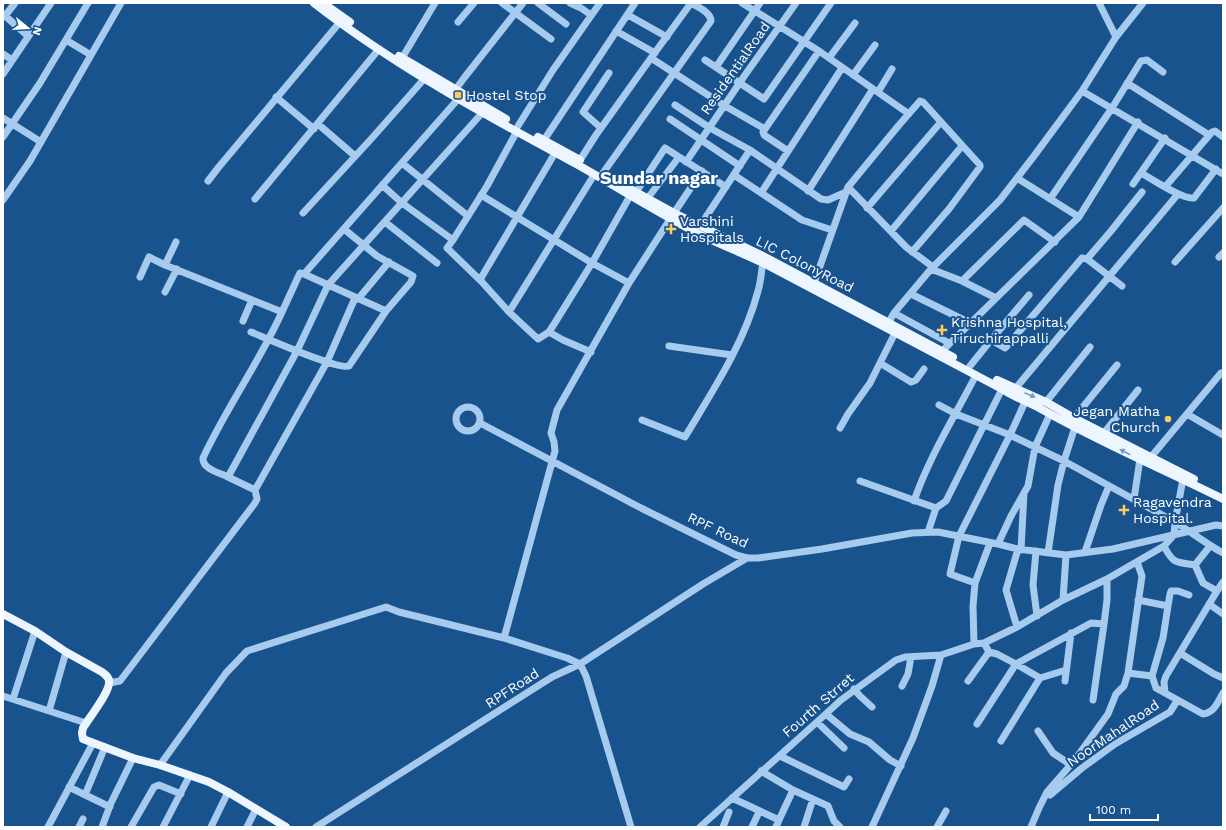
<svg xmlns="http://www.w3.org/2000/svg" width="1226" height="830" font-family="'Work Sans',sans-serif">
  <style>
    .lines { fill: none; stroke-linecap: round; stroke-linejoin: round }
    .minor { stroke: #a6cbef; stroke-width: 7 }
    .major { stroke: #edf5ff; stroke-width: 8 }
    .oneway { fill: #789cc1 }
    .poi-dot { fill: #ffc963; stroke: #19538e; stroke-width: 1.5 }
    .labels { text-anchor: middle; stroke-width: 4; stroke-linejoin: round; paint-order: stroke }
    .street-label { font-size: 14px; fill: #fff; stroke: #19538e }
    .poi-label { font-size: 14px; fill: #fff; stroke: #19538e; text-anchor: start }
    .district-label { font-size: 18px; font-weight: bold; fill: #fff; stroke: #19538e }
  </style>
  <rect width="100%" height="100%" fill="#19538e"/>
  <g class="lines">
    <!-- minor -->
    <path class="minor" d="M502,3L551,39
      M538,3L566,24
      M570,3L581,8L591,15
      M742,3L819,51L909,114
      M1099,3L1116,37
      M3,14L28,36
      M628,15L667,37
      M5,16L15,3
      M458,22L474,3
      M616,31L655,53
      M66,40L91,55
      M3,54L12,60
      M402,58L435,3
      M651,58L691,3
      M829,58L855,23
      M705,60L764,99L831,3
      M716,67L760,3
      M3,74L51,3
      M853,75L875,45
      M1127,83L1209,135
      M1082,91L1223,174
      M878,92L892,69
      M453,93L464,78L523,3
      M276,97L314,129
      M675,105L710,128L750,150L821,199L828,200L846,192
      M3,118L41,142
      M670,119L740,166
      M318,124L355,156
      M518,126L553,70L600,3
      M601,128L583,112L609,73
      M765,129L763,132L764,135L788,151
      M3,137L40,83L88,3
      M544,140L635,3
      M555,153L481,278V281L509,312L538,339L549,332L556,321L592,263L630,196
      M580,160L596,135L651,58L725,106L765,129L819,51
      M686,162L745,75L796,3
      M402,163L468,216
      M603,173L711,21C711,12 698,7 691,3
      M1141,173C1152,179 1183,200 1194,198L1216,169
      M734,175L802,220L832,230
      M1017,178L1079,217
      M208,181L218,168L340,22
      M1133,184L1165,138
      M382,185L402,203L453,240L487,186L517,131
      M848,187L899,125L920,101L923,102L980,165V167L949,209L912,252
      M1165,187L1212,132L1215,131L1223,137
      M808,191L873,89
      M636,192L665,148L726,187
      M761,193L842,68
      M481,195L592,263L629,283L557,410L551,433L554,442L555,451L504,638
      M255,199L379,49
      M647,199L679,157
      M1050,199L1112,108L1141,61L1147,60L1163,72
      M3,200L30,161L121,3
      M867,208L940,123
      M303,213L372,138L425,78
      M385,222L437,263
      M700,226L750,150
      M344,229L377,256L413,276L411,282L386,311
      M891,231L962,146
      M453,240L447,248L481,281
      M176,242L165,265L282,312C259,363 226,408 203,458C202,469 220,473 228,477L297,351L328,285L483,112
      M1219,257L1223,253
      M1087,259L1111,231L1142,192
      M1175,262L1223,208
      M931,269L962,281L996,298
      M140,277L149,257L165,265
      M962,281L1024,220L1055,242
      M629,283L674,213L702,171
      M814,283L848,187L906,247L933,267
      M165,292L177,269
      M911,294L970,323
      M358,299L389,262
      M282,312L299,275L300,273L304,274L459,98
      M509,312L594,175
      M894,313L949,343
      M243,321L252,300
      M886,327L894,313L931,269L1000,200L1034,156L1082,91L1116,37L1143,3
      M251,332C266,338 338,370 349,366L386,311L304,274
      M549,332L563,340L591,352
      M991,340L1029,295
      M669,346L732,355
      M938,355L1079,217L1138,122
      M880,363L911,382L916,380L924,369
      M970,366L991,340L1005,348L1007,346L1082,258L1087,259L1122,286
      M1015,389L1178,194
      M1046,402L1090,347
      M939,405L956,414L1010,435L1064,461L1075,427
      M456 419a12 12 0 1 1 24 0a12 12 0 1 1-24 0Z
      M1187,414L1223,435
      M642,420L685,437C713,390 744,344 758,291C761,282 761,272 763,263
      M480,423L641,508L736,555L747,558H758L822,549L912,533L938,532L998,544L1018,549L1066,555L1113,549L1216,525L1223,526
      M1071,423L1074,418L1117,365
      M840,428L848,414L870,383L895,333
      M1104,433L1138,390
      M1151,457L1221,373H1223
      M228,477L255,490L327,362L355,298
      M860,481L936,508
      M1134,499L1140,459
      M914,501C929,457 955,416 976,375
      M928,532L936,508L946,501L1004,385
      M998,544L1011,516L1028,486L1035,447L1050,414
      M1164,546C1173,564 1176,562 1195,565L1203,583L1217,591L1223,582
      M1021,550L1024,493
      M1036,551L1033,585L1037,616
      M1085,552L1101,505L1109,486
      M1048,553L1058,485L1064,461L1173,521C1190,531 1205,543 1223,553
      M1137,562L1142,576L1128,673L1152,676L1156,688L1203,714C1214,713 1218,702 1223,693
      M1195,565L1210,546
      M975,583L950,574L959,536L1010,435L1025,402
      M1063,600L1066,555
      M1138,600L1168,606L1163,638L1152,676
      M1209,604L1223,614
      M1168,606L1170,594L1171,591H1178L1189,595
      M1017,627L1006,590L1018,549
      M984,643L989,652L997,654L1016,664L1091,623L1104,624L1107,600V579
      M974,644L973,606L975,583L990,543
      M1180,653L1214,674L1223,678
      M1040,678L1066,670
      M968,681L989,652
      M1065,681L1071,633
      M109,683L120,681L255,503L257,499L255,490
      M902,686L908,674L911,657
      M854,689L860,696L872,707
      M1165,693L1164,682L1166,676L1217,591
      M3,696L86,723
      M13,699L35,631
      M1093,700L1104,624
      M49,711L66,652
      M826,714L850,734L869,742L890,760L901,766
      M817,722L844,748
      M977,724L1016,664L1040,678L1001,741
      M1038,731L1053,753L1071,765
      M780,756L844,787L849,779
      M160,765L226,673L247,651L386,607L399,612L504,638L567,658L580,664L703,584L747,558
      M761,771L793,790L828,806L834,821L840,827
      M69,787L110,807
      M85,795L105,747
      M1050,795L1082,768L1115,744L1170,712L1177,701
      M732,798L779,820L776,827
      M779,820L793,790
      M48,827L93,743
      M79,827L83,819
      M102,827L111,803L133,758
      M131,827L154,787L159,785L181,794
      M163,827L190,775
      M211,827L228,792
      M247,827L256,809
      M316,827L552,677L580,664L586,676L631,827
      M700,827L817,722L841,700L896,660L905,657L941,655L974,644L984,643L1017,627L1063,600L1107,579L1164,546L1174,535L1175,522L1183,479
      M723,827L729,812
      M752,827L759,812
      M804,827L813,799
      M872,827L913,738L932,686L941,655
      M937,827L946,811
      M1031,827L1039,808L1047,792L1074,761L1108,714L1116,694L1124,686L1128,673"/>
    <!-- major -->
    <path class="major" d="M314,3C395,66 487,116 578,165C617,187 655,211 695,232C718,244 743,253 767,265C846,306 924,348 1002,389C1015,398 1030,402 1043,410C1101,443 1163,469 1223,499
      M323,3L350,22
      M399,56L506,119
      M538,137L580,160
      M614,180L674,213L765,257L953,357
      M997,380L1046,402L1074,418L1194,479
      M3,614L35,631L66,652L102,672C106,675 110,678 109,683C109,693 89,718 83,728L82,733L83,739L133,758L160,765L209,782L228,792L286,827"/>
  </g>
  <!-- one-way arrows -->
  <defs><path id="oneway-solid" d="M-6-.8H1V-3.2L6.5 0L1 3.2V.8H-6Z"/></defs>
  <g class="oneway">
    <use href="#oneway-solid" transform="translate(1030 395) rotate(23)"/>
    <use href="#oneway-solid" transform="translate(1125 452) rotate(-153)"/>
  </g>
  <!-- markers -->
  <g class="poi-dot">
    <rect x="454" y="91" width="8" height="8" rx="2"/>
    <path d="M669 223h4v4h4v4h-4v4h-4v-4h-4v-4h4z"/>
    <path d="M940 324h4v4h4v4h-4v4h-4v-4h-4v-4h4z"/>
    <circle cx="1168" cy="419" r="4"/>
    <path d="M1122 504h4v4h4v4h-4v4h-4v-4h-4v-4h4z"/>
  </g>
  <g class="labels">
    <!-- street labels -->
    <g class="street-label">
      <text transform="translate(735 68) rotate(-55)" y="5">ResidentialRoad</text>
      <text transform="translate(805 264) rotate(27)" y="5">LIC ColonyRoad</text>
      <text transform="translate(718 530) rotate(25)" y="5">RPF Road</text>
      <text transform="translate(512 688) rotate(-33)" y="5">RPFRoad</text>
      <text transform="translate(818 705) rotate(-41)" y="5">Fourth Strret</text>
      <text transform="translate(1113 733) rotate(-34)" y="5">NoorMahalRoad</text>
    </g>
    <!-- poi labels -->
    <g class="poi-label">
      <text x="466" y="100">Hostel Stop</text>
      <text x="680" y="226">Varshini<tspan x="680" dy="16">Hospitals</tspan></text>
      <text x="951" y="327">Krishna Hospital,<tspan x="951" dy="16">Tiruchirappalli</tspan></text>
      <text x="1160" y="416" text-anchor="end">Jegan Matha<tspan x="1160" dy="16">Church</tspan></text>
      <text x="1133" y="507">Ragavendra<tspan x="1133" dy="16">Hospital.</tspan></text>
    </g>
    <!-- district labels -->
    <g class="district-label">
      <text x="659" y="184">Sundar nagar</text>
    </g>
  </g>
  <!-- border -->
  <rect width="1226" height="830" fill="none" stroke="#ffffff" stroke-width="8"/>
  <!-- north arrow -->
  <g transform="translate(28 28) rotate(108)" stroke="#19538e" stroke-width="3" paint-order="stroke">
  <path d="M0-3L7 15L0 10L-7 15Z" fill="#ffffff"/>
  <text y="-6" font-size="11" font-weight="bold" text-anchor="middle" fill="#ffffff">N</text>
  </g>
  <!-- scale -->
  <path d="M1090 814v6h68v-6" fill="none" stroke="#ffffff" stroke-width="2"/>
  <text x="1096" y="814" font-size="12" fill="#ffffff" stroke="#19538e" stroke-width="3" paint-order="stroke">100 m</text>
</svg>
